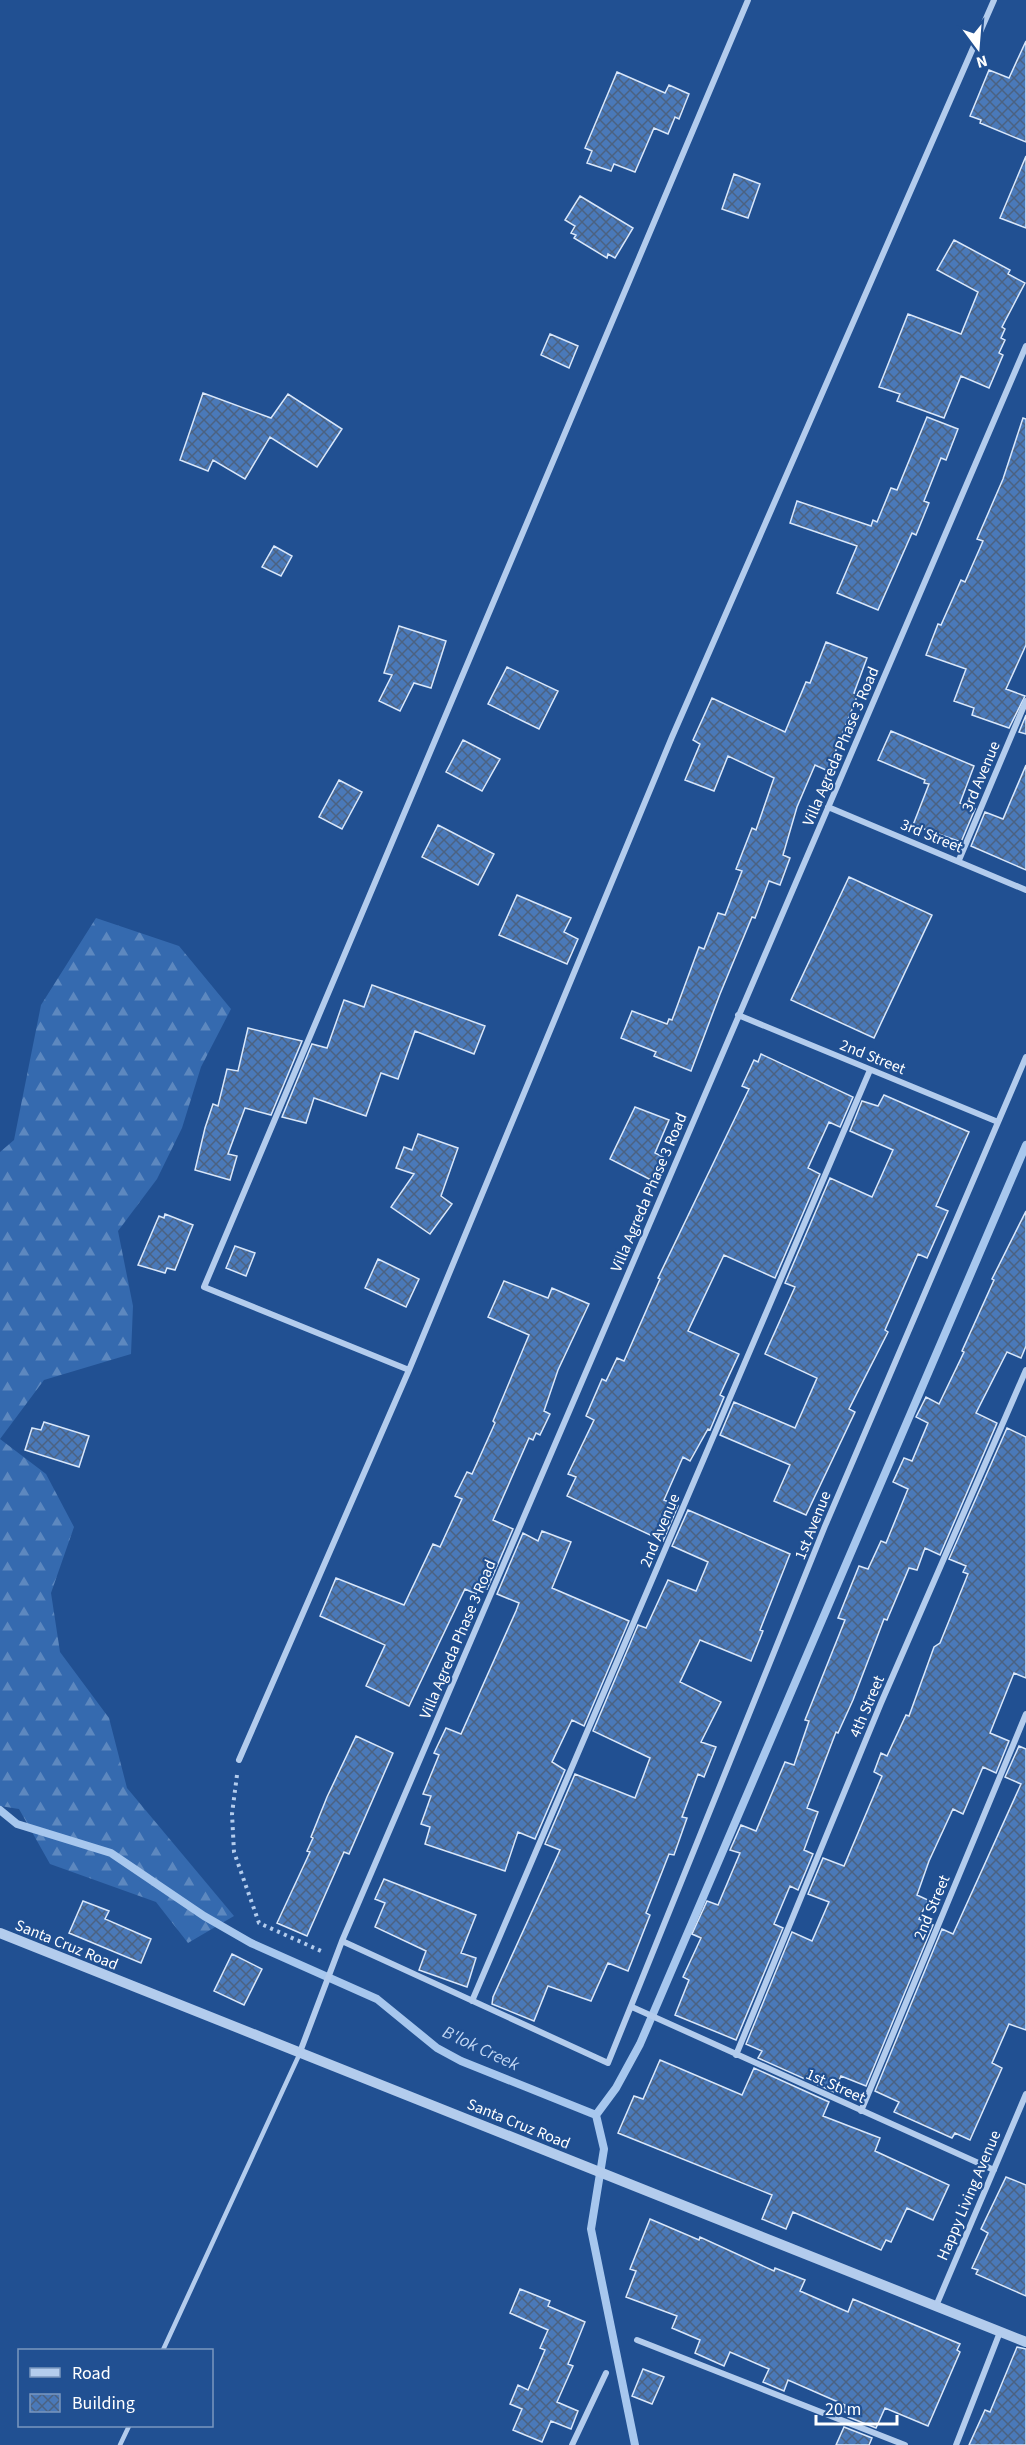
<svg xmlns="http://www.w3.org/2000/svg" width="1026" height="2445" font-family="'Source Sans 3',sans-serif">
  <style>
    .forest { fill: url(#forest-firs) }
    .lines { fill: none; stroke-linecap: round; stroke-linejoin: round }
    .stream { stroke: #a7c7ee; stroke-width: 8 }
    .building { fill: url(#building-cross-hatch); stroke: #d9e7fa; stroke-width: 1.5 }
    .path { stroke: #b3cced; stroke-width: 4; stroke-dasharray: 3 4.5; stroke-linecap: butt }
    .service { stroke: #b3cced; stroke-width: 4.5 }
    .minor { stroke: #b3cced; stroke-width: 6 }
    .tertiary { stroke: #b3cced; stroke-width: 10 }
    .labels { text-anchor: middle; stroke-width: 4.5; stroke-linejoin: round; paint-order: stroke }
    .street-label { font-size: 16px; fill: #fff; stroke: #215092 }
    .water-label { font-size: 18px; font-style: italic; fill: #c0d6f4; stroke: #215092 }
  </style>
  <defs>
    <pattern id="forest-firs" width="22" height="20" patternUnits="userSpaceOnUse" patternTransform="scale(1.5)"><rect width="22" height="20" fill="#356aaf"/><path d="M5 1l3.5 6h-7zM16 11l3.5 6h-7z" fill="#5d88bf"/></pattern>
    <pattern id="building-cross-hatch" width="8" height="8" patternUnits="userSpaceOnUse" patternTransform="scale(1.5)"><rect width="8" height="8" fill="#4a79b9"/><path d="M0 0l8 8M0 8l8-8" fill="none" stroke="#4b6282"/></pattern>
  </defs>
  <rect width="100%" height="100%" fill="#215092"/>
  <!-- forest -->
  <path class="forest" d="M96,918L179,946L231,1009L201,1067L182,1128L157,1179L118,1231L133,1306L131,1354L44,1380L0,1439L46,1474L74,1527L51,1593L60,1652L109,1718L127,1788L234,1916L188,1943L156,1902L50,1864L19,1809L0,1806V1152L14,1140L41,1005Z"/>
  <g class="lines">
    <!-- stream -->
    <path class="stream" d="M0,1810L17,1824L111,1853L204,1916L251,1943L377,1999L437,2048L461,2061L596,2115
      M596,2115L616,2088L640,2044L1026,1145
      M596,2115L604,2149L591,2229L635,2445"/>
  </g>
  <!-- building -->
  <path class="building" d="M1026,41V142L980,123L981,120L970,116L989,70L1009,78Z
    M617,72L665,93L669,85L689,94L679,119L675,117L668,134L654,128L635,172L614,164L611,171L587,163L592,151L585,148Z
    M1026,156V228L1000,218Z
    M734,174L760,184L748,218L722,209Z
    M580,196L633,228L615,258L608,254L607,258L574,238L576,235L571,233L575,226L565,220Z
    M954,240L1010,270L1008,274L1025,283L1002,327L1005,329L1001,338L1005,340L999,353L1003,355L989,388L961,376L944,418L897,401L900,394L879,387L908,314L961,334L978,292L937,270Z
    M550,334L578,346L569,368L541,355Z
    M203,393L271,418L288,394L342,429L317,467L270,437L245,479L213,460L208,471L180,460Z
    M927,417L958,429L946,460L941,458L924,501L929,503L916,535L912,533L878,610L837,593L857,546L790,523L797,501L871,526L873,520L877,522L891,488L897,490Z
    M1023,418L1026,419V645L1006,689L1025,696L1009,728L972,715L974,708L954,701L966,669L926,655L938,624L941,625L961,580L965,582L983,541L977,539L1003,479Z
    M274,546L292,556L281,576L262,567Z
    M399,626L446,641L431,688L414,683L400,711L379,701L392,675L384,673Z
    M826,642L867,658L854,693L858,694L828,771L815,765L797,807L783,855L790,858L780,885L769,881L755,918L752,917L720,994L691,1071L654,1056L656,1052L621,1038L632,1011L667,1024L669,1019L672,1020L699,947L704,949L718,913L725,915L742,871L736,869L752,828L756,830L774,778L728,756L714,791L685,780L700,744L693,740L712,698L785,732L806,682L810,683Z
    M507,667L558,691L539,729L488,704Z
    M1026,715V734L1019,732Z
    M891,731L974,766L960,803L975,809L961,842L913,825L929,784L924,783L925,780L878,760Z
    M463,740L500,759L482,791L446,772Z
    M1026,765V870L971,846L985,812L1003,819Z
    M339,780L362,792L342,829L319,817Z
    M438,825L494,854L478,885L422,857Z
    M849,877L932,915L874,1038L791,1000Z
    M517,895L571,918L564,932L578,939L567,964L499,935Z
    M372,985L485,1026L474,1054L415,1031L398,1079L381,1073L366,1116L314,1098L306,1123L282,1117L312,1044L327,1048L344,1000L364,1007Z
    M248,1028L302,1041L271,1115L245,1108L228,1154L237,1156L230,1180L195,1170L205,1128L213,1104L218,1106L227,1069L238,1071Z
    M761,1054L853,1097L840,1127L829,1122L808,1168L820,1174L775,1278L724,1255L688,1331L739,1354L720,1395L724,1397L710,1430L708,1429L690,1461L683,1457L664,1500L678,1506L663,1541L567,1496L576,1477L568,1474L594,1420L586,1416L602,1379L606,1381L617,1358L624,1361L660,1279L658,1278L749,1089L742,1086L754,1060L758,1062Z
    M884,1095L969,1132L936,1206L948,1211L927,1258L918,1254L885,1330L888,1332L849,1409L855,1412L806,1515L774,1501L790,1465L720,1435L734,1402L795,1428L817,1378L765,1354L795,1287L785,1283L830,1178L872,1197L893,1150L850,1131L862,1101L878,1106Z
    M635,1107L669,1120L655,1153L663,1157L651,1180L610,1159Z
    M418,1134L458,1148L441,1196L452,1204L430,1234L391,1207L414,1174L396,1168L404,1147L412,1150Z
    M1026,1211V1346L1021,1358L1007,1352L976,1413L997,1423L940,1555L925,1548L917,1570L909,1568L887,1620L884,1619L853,1700L838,1733L836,1732L807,1808L818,1812L804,1850L813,1854L798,1890L790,1886L774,1924L783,1928L736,2040L675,2015L689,1980L683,1977L701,1938L692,1934L707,1901L718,1905L740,1853L730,1850L741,1825L756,1831L785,1762L794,1765L809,1721L805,1720L845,1620L838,1618L859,1566L868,1569L881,1541L886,1543L908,1489L893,1482L904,1458L912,1461L928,1423L916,1417L926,1397L939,1404L964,1352L962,1351L994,1280L992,1279Z
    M165,1214L193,1225L175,1270L167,1268L165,1273L138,1265L159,1216L164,1218Z
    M235,1246L255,1253L246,1276L226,1268Z
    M378,1259L419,1279L406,1307L365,1288Z
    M504,1281L548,1298L552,1288L589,1304L558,1370L544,1411L550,1414L540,1435L536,1433L533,1440L529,1438L493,1520L513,1529L487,1589L479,1586L476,1594L465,1589L409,1706L366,1686L385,1645L320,1616L336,1578L404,1605L433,1544L440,1547L462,1499L455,1496L467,1472L472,1474L495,1423L493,1421L529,1335L488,1317Z
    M44,1422L89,1436L79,1467L25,1450L32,1428L41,1430Z
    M1007,1428L1026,1437V1678L1014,1673L990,1733L1009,1741L996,1773L983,1767L963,1814L953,1809L929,1861L917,1895L928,1900L919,1919L933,1925L866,2086L841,2076L834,2092L758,2058L762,2051L746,2044L792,1932L812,1941L829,1902L808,1894L823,1858L844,1866L882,1776L874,1772L881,1753L887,1756L906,1715L909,1716L934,1647L940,1643L968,1574L963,1572L966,1566L949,1559Z
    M688,1510L790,1554L760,1630L763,1631L751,1661L700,1640L680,1682L721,1702L701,1742L716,1747L704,1777L698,1774L682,1817L687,1818L674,1855L669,1854L646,1913L650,1915L628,1971L608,1963L591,2001L548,1986L534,2021L492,2004L493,1997L560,1850L545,1844L575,1774L635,1798L650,1758L593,1731L638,1625L646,1628L668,1580L696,1591L708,1562L672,1546Z
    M542,1531L571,1542L552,1588L629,1621L584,1726L572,1720L552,1762L565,1770L535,1839L518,1832L505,1871L425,1844L430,1827L421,1824L431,1796L423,1794L439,1755L434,1753L446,1728L461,1734L516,1611L519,1603L497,1594L523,1533L538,1541Z
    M356,1736L393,1753L349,1854L344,1852L307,1936L277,1923L310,1852L307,1851L313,1838L311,1837L327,1797Z
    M1019,1746L1026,1749V2030L1009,2024L992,2063L1002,2068L970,2140L955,2133L952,2138L894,2112L899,2102L875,2091L942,1929L953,1934L1021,1784L1005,1777Z
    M384,1879L476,1915L461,1953L476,1958L467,1987L419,1970L426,1951L375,1927L385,1903L375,1899Z
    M83,1901L109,1911L105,1919L151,1939L141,1963L69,1933Z
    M232,1954L262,1969L244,2005L214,1991Z
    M660,2060L742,2095L754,2068L829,2102L823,2116L880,2138L875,2151L949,2185L933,2220L907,2208L891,2242L886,2240L881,2250L793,2212L786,2229L762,2219L772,2195L618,2133L634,2096L643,2099Z
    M1006,2177L1026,2185V2296L976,2274L978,2270L972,2268L988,2233L981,2229Z
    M650,2219L699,2240L700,2237L774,2271L775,2268L805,2280L800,2291L848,2312L853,2299L960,2344L957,2350L960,2352L928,2426L885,2408L876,2428L848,2417L849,2414L843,2411L845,2405L788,2380L784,2391L763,2382L769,2369L730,2352L724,2366L695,2353L700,2340L672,2328L677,2316L626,2297L636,2271L630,2269Z
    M520,2289L550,2301L548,2306L585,2322L568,2364L573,2366L557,2402L578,2411L571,2429L551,2421L542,2442L513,2430L522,2409L510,2404L518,2385L528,2390L545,2350L540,2348L548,2330L510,2313Z
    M1017,2347L1026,2349V2445H969L985,2410L990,2412Z
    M643,2369L664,2377L652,2404L632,2396Z
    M844,2427L872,2438L869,2445H836Z"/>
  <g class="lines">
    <!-- path -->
    <path class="path" d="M237,1775L232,1814L234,1852L259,1923L321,1951"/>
    <!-- service -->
    <path class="service" d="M163,2350L300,2053
      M120,2445L129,2426"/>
    <!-- minor -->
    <path class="minor" d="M828,807L1026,890
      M959,860L1026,701
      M738,1015L998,1122
      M409,1370L204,1287L748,0
      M239,1760L409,1370L672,737L994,0
      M342,1941L608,2063L825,1526L1026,1057
      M472,2001L870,1070
      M632,2007L994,2170
      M300,2052L342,1941L1026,346
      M736,2055L881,1703L1026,1370
      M861,2111L1026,1714
      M936,2306L1026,2094
      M637,2340L905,2445
      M572,2445L606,2373
      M956,2445L1000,2332"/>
    <!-- tertiary -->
    <path class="tertiary" d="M0,1933L1026,2342"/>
  </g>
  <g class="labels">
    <!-- street labels -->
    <g class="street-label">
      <text transform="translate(840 746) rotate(-67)" y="6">Villa Agreda Phase 3 Road</text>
      <text transform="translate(980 776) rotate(-67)" y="6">3rd Avenue</text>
      <text transform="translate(932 835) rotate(22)" y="6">3rd Street</text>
      <text transform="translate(873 1056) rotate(22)" y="6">2nd Street</text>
      <text transform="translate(648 1192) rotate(-67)" y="6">Villa Agreda Phase 3 Road</text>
      <text transform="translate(812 1525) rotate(-68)" y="6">1st Avenue</text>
      <text transform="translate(659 1530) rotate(-67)" y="6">2nd Avenue</text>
      <text transform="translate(457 1639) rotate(-67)" y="6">Villa Agreda Phase 3 Road</text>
      <text transform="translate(866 1706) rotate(-67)" y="6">4th Street</text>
      <text transform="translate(931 1907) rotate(-67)" y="6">2nd Street</text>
      <text transform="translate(67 1944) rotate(22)" y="6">Santa Cruz Road</text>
      <text transform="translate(836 2085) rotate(24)" y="6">1st Street</text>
      <text transform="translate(519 2123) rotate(22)" y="6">Santa Cruz Road</text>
      <text transform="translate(968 2195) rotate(-67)" y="6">Happy Living Avenue</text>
    </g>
    <!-- water labels -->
    <g class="water-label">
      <text transform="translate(481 2048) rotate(25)" y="6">B'lok Creek</text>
    </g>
  </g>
  <!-- legend -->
  <rect x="18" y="2349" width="195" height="78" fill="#215092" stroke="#7a96be" stroke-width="1.5"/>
  <rect x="30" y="2368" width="30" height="9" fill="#b3cced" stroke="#7a96be" stroke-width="1.5"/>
  <text x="72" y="2379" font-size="18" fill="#ffffff">Road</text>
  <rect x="30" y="2394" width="30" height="18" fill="url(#building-cross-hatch)" stroke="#7a96be" stroke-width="1.5"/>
  <text x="72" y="2409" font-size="18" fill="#ffffff">Building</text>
  <!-- north arrow -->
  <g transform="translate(978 48) rotate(164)" stroke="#215092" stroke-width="4.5" paint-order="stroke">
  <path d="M0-4.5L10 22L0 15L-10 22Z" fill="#ffffff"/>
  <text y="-9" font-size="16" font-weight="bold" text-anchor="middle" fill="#ffffff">N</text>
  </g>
  <!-- scale -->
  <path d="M816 2415v9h81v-9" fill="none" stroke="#ffffff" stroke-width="3"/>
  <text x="825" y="2415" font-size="18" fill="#ffffff" stroke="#215092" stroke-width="4.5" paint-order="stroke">20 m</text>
</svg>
